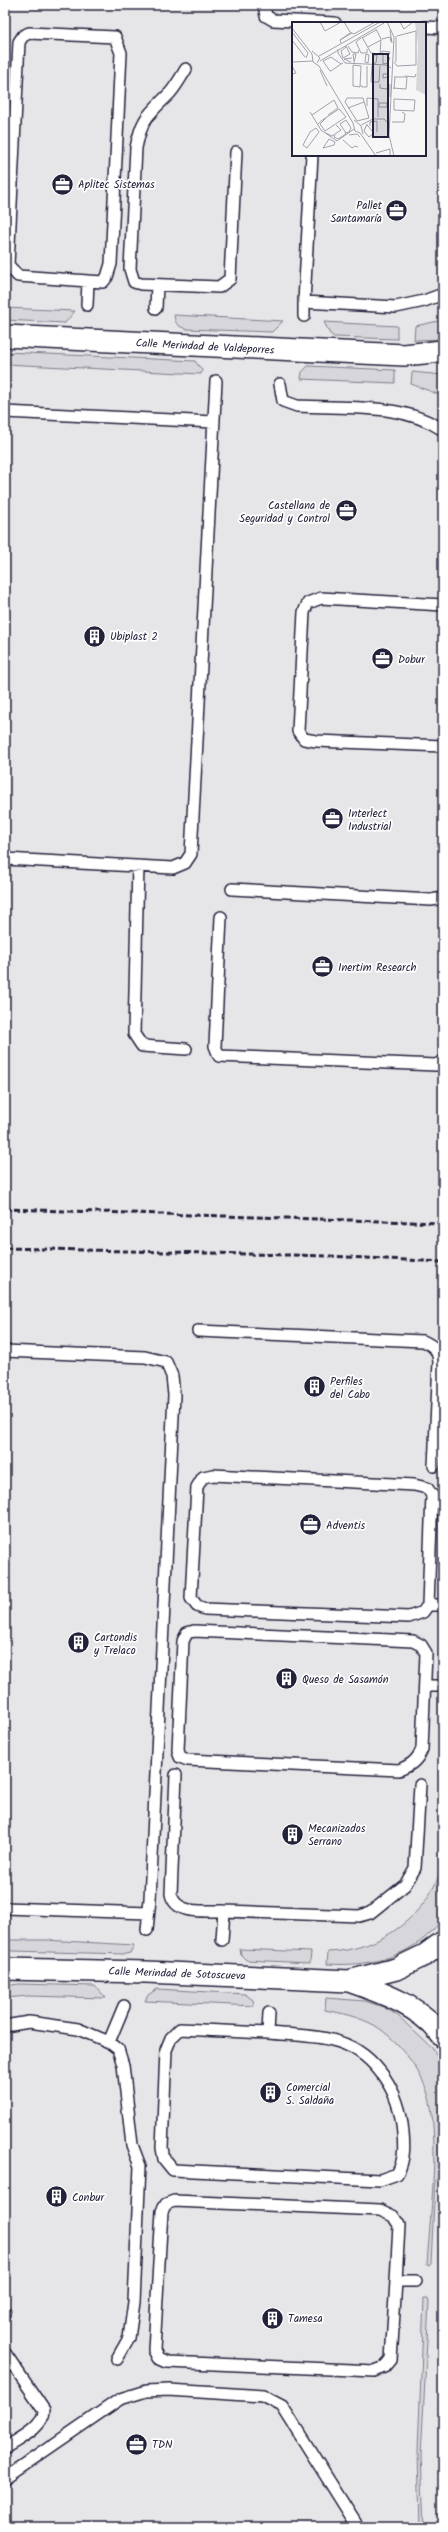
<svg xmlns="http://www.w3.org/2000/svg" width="448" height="2532" font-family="Kalam,sans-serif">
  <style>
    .built { fill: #e6e6e9; fill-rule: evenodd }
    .green { fill: #d7d7db; stroke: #7c7c8b }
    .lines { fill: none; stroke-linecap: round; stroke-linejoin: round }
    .lane-casing { stroke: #22223b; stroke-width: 14 }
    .street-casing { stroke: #22223b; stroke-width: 24 }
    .lane { stroke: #fff; stroke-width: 11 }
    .street { stroke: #fff; stroke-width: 21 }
    .rail { stroke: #22223b; stroke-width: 3; stroke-dasharray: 6 3; stroke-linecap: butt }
    .labels { text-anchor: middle; stroke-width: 3.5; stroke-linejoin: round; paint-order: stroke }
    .poi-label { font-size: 11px; fill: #22223b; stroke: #fff; text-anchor: start }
    .street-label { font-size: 11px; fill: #22223b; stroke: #fff }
    .inset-road { fill: none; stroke: #a1a1ac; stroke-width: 1 }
    .view { fill: #22223b; fill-opacity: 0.15; stroke: #22223b; stroke-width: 2 }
    .inset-edge { fill: none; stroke: #22223b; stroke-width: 2 }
  </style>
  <rect width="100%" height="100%" fill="#f6f6f7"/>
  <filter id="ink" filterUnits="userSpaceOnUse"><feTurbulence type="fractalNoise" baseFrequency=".025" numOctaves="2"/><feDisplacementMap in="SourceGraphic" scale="8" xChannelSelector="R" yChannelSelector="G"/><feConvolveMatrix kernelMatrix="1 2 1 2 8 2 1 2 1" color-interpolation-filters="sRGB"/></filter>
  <g filter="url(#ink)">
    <!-- built -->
    <path class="built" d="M5,5H443V2527H5ZM293,23H425V155H293Z"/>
    <!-- green -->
    <path class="green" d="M5,308L75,311L65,323L5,320Z
      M174,315L283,321L272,332L186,329C178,326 175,324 174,315Z
      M443,320V339L414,340L415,326Z
      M324,322L397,326V339L334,337L330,334Z
      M5,352L195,361L202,370L201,374L5,364Z
      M308,366L395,370V383L301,379L302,372Z
      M412,372L443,375V396L411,384Z
      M443,1865V1918C416,1956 372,1967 327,1964L328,1952C382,1950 427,1916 443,1865Z
      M45,1940L134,1945L130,1953L126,1954L12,1951L6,1947L5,1940Z
      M240,1949L311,1952L310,1963L246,1960L241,1955Z
      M19,1984L95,1986L106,1998L28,1996L5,1998V1986Z
      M157,1989L245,1994L253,2000L254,2006L145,2001L148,1995Z
      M326,1998L365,2001L383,2007L397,2015L433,2049L443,2067V2174L435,2181L431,2264L429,2266L427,2265C430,2217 439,2148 430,2102C424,2073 399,2040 374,2025C359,2017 341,2013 325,2010Z
      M424,2298H428L429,2302L421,2456L424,2527H420L418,2451Z"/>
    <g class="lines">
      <defs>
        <path id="lane" d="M264,5L266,16L273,20L335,23
          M425,27L443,28
          M186,69C181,77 176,86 170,93C149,114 142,117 136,148L130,269L134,282L141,284L219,287L230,279L236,152
          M312,155L304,302L396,307L424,301L443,294
          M87,305L88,281L18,276L8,265L19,42L23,36L29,33L115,37L121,53L111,264L107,277L103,282L88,281
          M156,308L157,285
          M304,316V302
          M280,384L283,401L297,406C345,409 402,402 443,430
          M5,412L214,422
          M443,605L321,598L308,603L304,612L298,731L304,739L316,741L443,746
          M5,859L173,868L185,863L191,854L216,381
          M138,866L134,1034L142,1046L186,1049
          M232,889L431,900L443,898
          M221,917L215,1046L219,1056L436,1065L443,1061
          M198,1331L423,1341C434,1346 438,1350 439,1362L434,1466
          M5,1351L145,1357L166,1362L172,1376L174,1395L150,1899L147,1930
          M213,1475L414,1485L427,1488L432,1495L428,1605L423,1612L409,1617L205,1609L197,1606L191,1598L197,1487L203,1477Z
          M428,1605H443
          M194,1631L413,1641L421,1645L426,1653L422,1749C417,1761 411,1765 399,1770L188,1760L180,1757L178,1750L183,1641L187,1633Z
          M425,1686H443
          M176,1775L171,1894C176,1916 205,1910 224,1911L222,1940
          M5,1908L148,1913
          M224,1911L359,1916L370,1913L405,1885L415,1868L420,1785
          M5,2026L29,2022L78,2029L109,2042L118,2049L123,2065L132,2145L140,2166L134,2302L129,2338L117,2359
          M268,2033C290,2035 311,2035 332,2040C371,2049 397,2086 402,2124C404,2141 406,2159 397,2174L380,2180L173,2170L164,2159L162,2148L166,2050L171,2038L180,2029L268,2033L269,2013
          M109,2042L124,2006
          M396,2281L399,2225L393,2216L380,2210L174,2201L166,2204L162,2211L154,2350L158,2358L167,2362L375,2371L385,2367L391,2360L396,2281H416
          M5,2313V2314
          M5,2353L44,2410C44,2428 18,2439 5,2448
          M5,2478L120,2399L146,2391L169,2390L263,2396L282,2406L358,2527"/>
        <path id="street" d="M5,336L404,355L443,351
          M5,1969L146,1972L349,1981L396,1969L425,1955L443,1942
          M349,1981C383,1993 421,2006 443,2037"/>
      </defs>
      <!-- lane casing -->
      <use href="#lane" class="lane-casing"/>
      <!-- street casing -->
      <use href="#street" class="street-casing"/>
      <!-- lane -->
      <use href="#lane" class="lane"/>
      <!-- street -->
      <use href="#street" class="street"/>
      <!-- rail -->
      <path class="rail" d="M5,1209L443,1223
        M5,1248L329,1256L443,1262"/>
    </g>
  </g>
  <!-- icons -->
  <defs>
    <symbol id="office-disc" viewBox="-11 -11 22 22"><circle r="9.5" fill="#22223b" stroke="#fff"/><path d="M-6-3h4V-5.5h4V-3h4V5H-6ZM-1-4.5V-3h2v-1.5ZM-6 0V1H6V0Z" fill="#fff"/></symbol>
    <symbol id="building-disc" viewBox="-11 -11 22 22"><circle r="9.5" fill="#22223b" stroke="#fff"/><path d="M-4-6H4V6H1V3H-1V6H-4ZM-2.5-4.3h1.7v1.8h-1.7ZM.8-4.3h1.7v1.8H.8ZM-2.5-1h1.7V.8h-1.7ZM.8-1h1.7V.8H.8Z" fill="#fff"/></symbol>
  </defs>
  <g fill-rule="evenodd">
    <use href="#office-disc" x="50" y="172" width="25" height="25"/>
    <use href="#office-disc" x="384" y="198" width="25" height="25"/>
    <use href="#office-disc" x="334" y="498" width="25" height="25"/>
    <use href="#building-disc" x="82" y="624" width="25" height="25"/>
    <use href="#office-disc" x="370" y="646" width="25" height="25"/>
    <use href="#office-disc" x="320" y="806" width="25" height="25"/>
    <use href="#office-disc" x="310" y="954" width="25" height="25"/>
    <use href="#building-disc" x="302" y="1374" width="25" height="25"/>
    <use href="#office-disc" x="298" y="1512" width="25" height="25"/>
    <use href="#building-disc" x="66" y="1630" width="25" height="25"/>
    <use href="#building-disc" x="274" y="1666" width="25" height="25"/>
    <use href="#building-disc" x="280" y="1822" width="25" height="25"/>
    <use href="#building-disc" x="258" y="2080" width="25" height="25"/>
    <use href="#building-disc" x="44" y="2184" width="25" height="25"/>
    <use href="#building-disc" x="260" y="2306" width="25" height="25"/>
    <use href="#office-disc" x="124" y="2432" width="25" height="25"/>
  </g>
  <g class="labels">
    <!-- poi labels -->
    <g class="poi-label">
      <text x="78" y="188">Aplitec Sistemas</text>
      <text x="382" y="209" text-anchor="end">Pallet<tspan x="382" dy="13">Santamaría</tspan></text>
      <text x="330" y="509" text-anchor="end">Castellana de<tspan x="330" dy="13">Seguridad y Control</tspan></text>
      <text x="110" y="640">Ubiplast 2</text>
      <text x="398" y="663">Dobur</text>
      <text x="348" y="817">Interlect<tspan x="348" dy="13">Industrial</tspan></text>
      <text x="338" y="971">Inertim Research</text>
      <text x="330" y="1385">Perfiles<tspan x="330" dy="13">del Cabo</tspan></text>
      <text x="326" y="1529">Adventis</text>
      <text x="94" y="1641">Cartondis<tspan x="94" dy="13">y Trelaco</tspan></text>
      <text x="302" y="1683">Queso de Sasamón</text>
      <text x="308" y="1832">Mecanizados<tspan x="308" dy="13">Serrano</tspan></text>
      <text x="286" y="2091">Comercial<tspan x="286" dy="13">S. Saldaña</tspan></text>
      <text x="72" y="2201">Conbur</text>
      <text x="288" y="2322">Tamesa</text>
      <text x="152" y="2448">TDN</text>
    </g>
    <!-- street labels -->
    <g class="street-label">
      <text transform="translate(205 346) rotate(3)" y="4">Calle Merindad de Valdeporres</text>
      <text transform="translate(177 1973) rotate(2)" y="4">Calle Merindad de Sotoscueva</text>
    </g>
  </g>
  <!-- overview -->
  <g transform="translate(292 22)">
    <rect width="134" height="134" fill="#f6f6f7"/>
    <path d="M123,0H134V73L124,68L126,24Z" fill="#d7d7db"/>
    <path class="inset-road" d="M28,0L33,9L49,0M52,0L58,10L62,12L83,0M95,0L102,15L97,113L102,134M108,0L112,7L121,0M0,6L20,32L21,40L27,44L61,101L63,109L68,111L84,134M98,8L100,21M0,10L16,31L14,36M70,15L79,31L88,32L89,17L84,7M69,16L64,20L69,31H75V27M70,16L84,8M90,17L98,15L99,20M0,18L13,35M48,18L58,11M49,21L48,18L60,11M54,24L58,32L51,36L49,29L54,25M56,24L60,30L66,31L67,28M76,25L89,18M46,27V31L53,41L94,43L99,46M20,29L28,36L25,41M98,30L97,33L90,32V29L98,30M91,33V42L96,41L98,35M27,34L88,0M28,39L92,1M0,40L21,39M59,40L52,37L60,36M102,40L105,44L124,43V9L105,14M104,40V14M62,41L64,32H61L62,39M76,41L73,40L74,32L77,33L76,41M49,42L39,35L31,39L38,49H39L49,42L51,41M84,42L81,40L82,33H85L84,41M61,43L69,44L68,65L61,64V43M0,44L4,51L0,52M80,44L79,60H87L88,44M28,48L35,64M113,54L123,55L124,52M96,55L91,56V52H96L97,55M88,62V66L95,67L97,63M69,63L70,65H75V44M101,66L114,67L115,55H102M102,67L103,55M98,75V62M55,76H71L77,96L65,99L53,80ZM102,77L123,78L122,89L102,88ZM75,84V76L86,77V95M95,85V81H87V85H96M56,86L72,80M18,90L29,108L45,119L62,107M20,93L42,78L46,86L36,93M62,98L69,104L71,112M100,100H112L113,92L110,90M26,102L29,99L47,87L54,95L33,109L28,102L35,95M75,102L72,109L77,115L82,111L75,103M69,103L81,97H92L96,101M78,104V100L85,99V110M24,106L27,110L15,126L11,123L18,110ZM57,110L59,106L54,98L48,102L54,111L58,110M34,111L40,114L49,108L44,103M43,113L42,115L46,117L54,112L53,110M57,113L65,112L68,115M51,118L60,126L63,124L66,125M43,120L42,123L31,126L37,117L43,120M84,131L98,127V134"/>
    <path class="view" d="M81,32H96V115H81Z"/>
    <rect width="134" height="134" class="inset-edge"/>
  </g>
  <!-- margin -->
  <rect width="448" height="2532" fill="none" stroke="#fff" stroke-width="20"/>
  <rect x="10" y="10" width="428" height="2512" fill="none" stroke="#22223b" stroke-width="1.5" filter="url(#ink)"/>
</svg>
